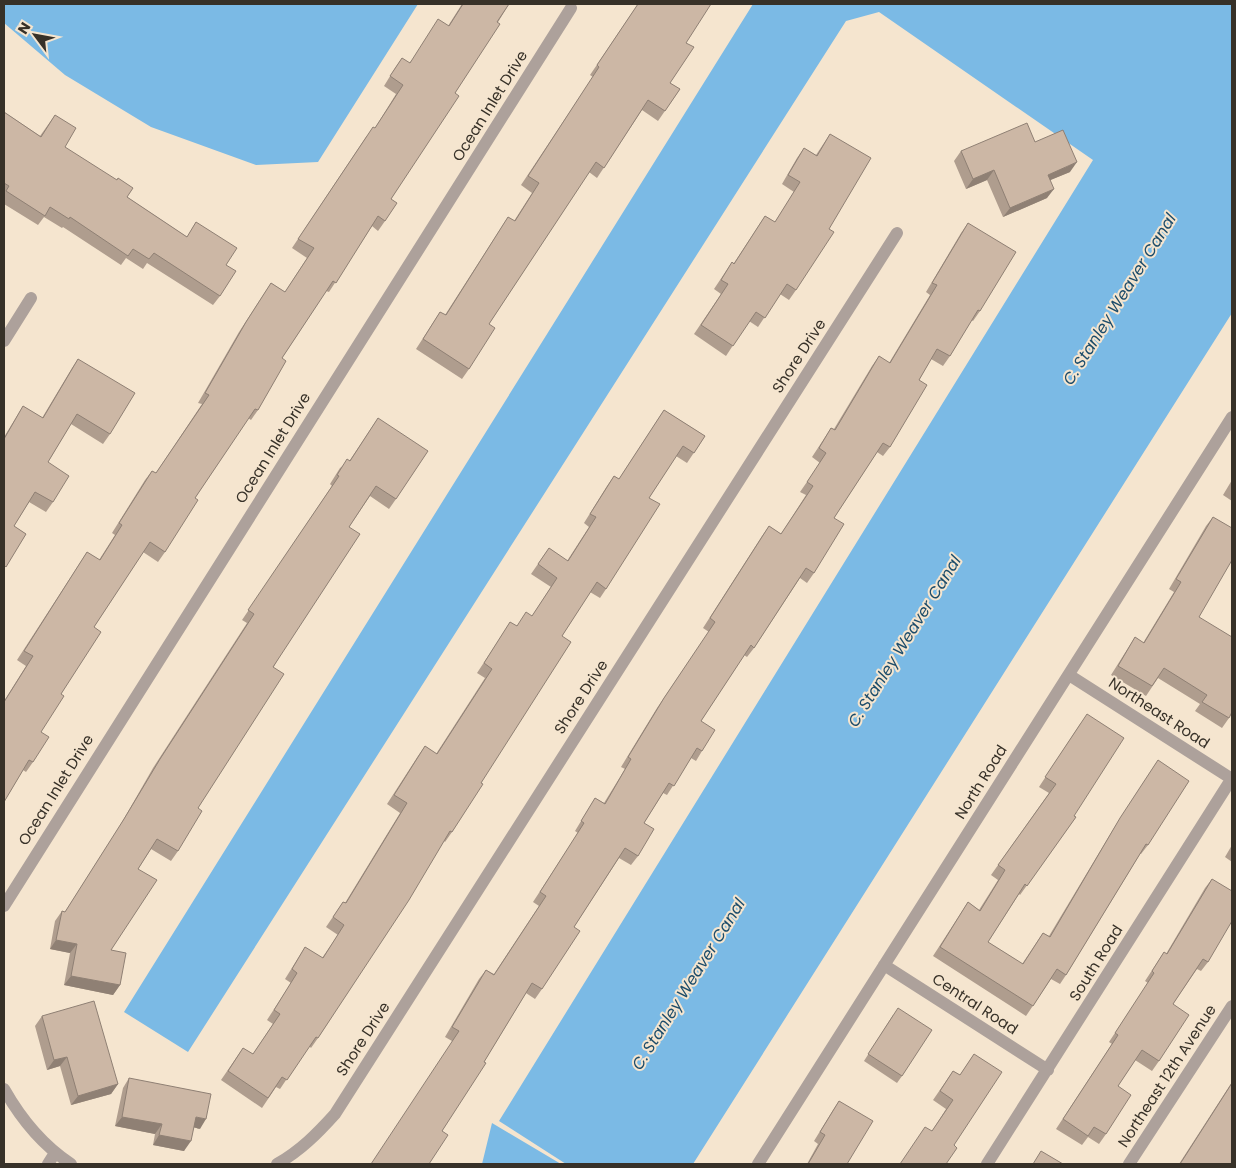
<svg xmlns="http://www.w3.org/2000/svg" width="1236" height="1168" font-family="Poppins,sans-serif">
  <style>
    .water { fill: #7bbae5 }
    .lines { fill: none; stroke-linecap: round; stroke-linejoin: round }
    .minor { stroke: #ada19b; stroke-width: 12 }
    .wall { fill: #af9d8e }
    .shaded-wall { fill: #8f8074 }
    .building { fill: #ccb7a5; stroke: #8f8074 }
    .labels { text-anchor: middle; stroke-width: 4; stroke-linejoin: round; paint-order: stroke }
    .street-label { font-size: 15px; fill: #373128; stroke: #f5e5cf }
    .water-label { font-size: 16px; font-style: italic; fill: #1c4c6a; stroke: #f5e5cf }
  </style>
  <rect width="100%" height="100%" fill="#f5e5cf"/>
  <!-- water -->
  <path class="water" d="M4,4H418L318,162L256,165L151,127L65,75L4,23Z
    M753,4H1232V313L693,1164H566L499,1121L1093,160L879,12L846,21L188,1052L124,1012Z
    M492,1123L561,1164H482Z"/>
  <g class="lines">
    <!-- minor -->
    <path class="minor" d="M4,341L31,298
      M1069,675L1232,779
      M4,906L571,8
      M884,965L1048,1070
      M4,1089C21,1119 42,1145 71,1164
      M48,1164L55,1153
      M277,1164C300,1151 317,1134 335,1114L897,233
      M758,1164L1232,417
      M987,1164L1232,778
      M1129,1164L1232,1006"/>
  </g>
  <!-- wall -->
  <path class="wall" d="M462,4H509L391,199L385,221L378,231L372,226L329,292L326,291L282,358L258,410L251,420L248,418L195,498L165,552L158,562L143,552L94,627L61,694L41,732L33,762L26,772L23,770L4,802V701L26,666L17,660L87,552L99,560L115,535L112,533L145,480L152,471L156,473L202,404L198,403L239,332L271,283L285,292L307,258L292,248L366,137L375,128L396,94L384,86L395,68L402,58L409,63L448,26Z
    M638,4L686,43L670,83L680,89L658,121L642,110L597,178L589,172L489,324L469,369L462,379L416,349L440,312L445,315L508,217L514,221L532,193L521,185L593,77L590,75Z
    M4,112L40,136L55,115L65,147L127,197L187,237L196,222L226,265L220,296L213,305L147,263L143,269L126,258L121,265L63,227L62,228L44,217L38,225L4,204Z
    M830,134L829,229L796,290L789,300L780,294L758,327L749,321L726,356L694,334L721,294L714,289L732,262L734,263L765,216L775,222L794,192L782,184L797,158L804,148L816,155Z
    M1035,142L1070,172L1050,180L1047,198L1003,217L987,180L966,189L954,161L961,151Z
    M968,223L980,311L973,321L971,320L950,356L943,366L931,359L919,380L890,447L883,456L877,452L834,518L814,573L807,583L800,578L754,648L747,657L744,655L701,721L702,751L696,761L691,758L667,795L663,793L644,823L638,856L631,865L619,858L574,927L542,989L535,999L526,993L442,1131L429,1164L452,1041L445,1037L479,979L486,970L494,974L539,906L533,902L578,833L575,831L595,798L604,803L625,769L621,767L657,708L709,632L703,628L762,536L769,526L781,534L806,495L800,492L820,463L812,457L831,428L834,429L872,366L879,356L889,363L930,295L926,292L961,233Z
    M78,359L110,434L103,444L71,424L48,462L53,502L46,512L29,502L14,526L26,534L4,569V437L23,406L42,418L72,368Z
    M664,410L705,436L687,463L676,456L649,498L606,589L600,598L590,592L562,636L481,783L452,832L445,842L444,841L318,1038L311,1048L309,1046L280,1089L276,1087L262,1108L221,1080L243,1048L253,1054L273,1024L267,1020L291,983L285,979L305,947L322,958L338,935L326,927L343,902L345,903L400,813L387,804L418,756L425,746L436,754L485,678L477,673L504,632L510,622L516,626L532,616L551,587L531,574L549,548L567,561L589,527L584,523L607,486L614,476L619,479Z
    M378,418L396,499L389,509L370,496L349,527L198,808L178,851L171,861L151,849L138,869L111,950L120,985L113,995L64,985L70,953L50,949L55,921L62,911L65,912L118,829L153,768L247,623L242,620L332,486L330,484L340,468L350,460Z
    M1232,480V501L1223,495Z
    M1213,517L1199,617L1229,718L1222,728L1195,711L1200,704L1158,678L1146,696L1111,675L1135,637L1143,643L1174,592L1169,589L1206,526Z
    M1080,724L1074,816L1076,817L1020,895L1019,894L988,942L1022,964L1043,933L1049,936L1114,828L1158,760L1148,845L1141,854H1140L1066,975L1060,984L1051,979L1026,1016L933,956L968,902L979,910L998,880L991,875L1049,793L1039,787Z
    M1232,845V862L1225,857Z
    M1212,879L1208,962L1201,971L1197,969L1173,1004L1159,1061L1152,1071L1135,1060L1118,1086L1106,1134L1099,1144L1088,1137L1082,1145L1056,1129L1112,1044L1109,1042L1148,983L1145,981L1164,952L1166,954L1205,888Z
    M893,1015L902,1076L897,1083L864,1061Z
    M42,1016L118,1084L111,1094L71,1105L60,1066L47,1070L35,1026Z
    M974,1054L954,1145L932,1131L946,1109L933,1100L953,1071L960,1075Z
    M129,1078L200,1129L193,1127L184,1151L153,1145L155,1134L115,1126L123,1088Z
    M1232,1082V1164H1179Z
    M839,1101L847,1164H807L818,1144L814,1141L833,1110Z"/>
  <!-- shaded-wall -->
  <path class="shaded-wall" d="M1077,162L1070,172L1041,184L1048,175Z
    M994,170L987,180L966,189L973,179Z
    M1054,189L1047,198L1003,217L1010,208Z
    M56,940L77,944L70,953L50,949Z
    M71,976L120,985L113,995L64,985Z
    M67,1057L60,1066L47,1070L54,1060Z
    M118,1084L111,1094L71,1105L78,1096Z
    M122,1117L162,1124L155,1134L115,1126Z
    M196,1117L206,1119L200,1129L189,1126Z
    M159,1135L191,1141L184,1151L153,1145Z"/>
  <!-- building -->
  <path class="building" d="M463,4H509L497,22L500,24L455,93L459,96L391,199L397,203L385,221L378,216L336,283L333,281L282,358L286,361L258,410L255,409L195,498L198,500L165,552L150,542L94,627L101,632L61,694L64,696L41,732L49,737L33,762L29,760L4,802V702L33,656L24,651L87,552L100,560L122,525L119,523L152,471L156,473L209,395L205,393L246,322L271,283L285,292L314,248L298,239L373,127L375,128L403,85L390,76L402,58L410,63L438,19L449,26Z
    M638,4H711L686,43L694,47L670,83L680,89L665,111L648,100L604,168L596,162L489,324L495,328L469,369L423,339L440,312L446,315L508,217L515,221L539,183L528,176L599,67L597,65Z
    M4,112L41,137L55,115L76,128L65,147L117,180L118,178L133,188L127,197L187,237L196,222L237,248L226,265L236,271L220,296L154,253L149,259L133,249L128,256L70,217L69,219L50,207L45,216L6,191L9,186L4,183Z
    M1027,123L1035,142L1063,130L1077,162L1048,175L1054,189L1010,208L994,170L973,179L961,151Z
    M830,134L871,158L829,229L834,232L796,290L787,284L765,318L756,312L733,346L701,325L728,284L721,280L732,262L734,264L765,216L775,222L800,182L788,175L804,148L817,156Z
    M968,223L1016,252L980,311L978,310L950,356L937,349L919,380L927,385L890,447L883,443L834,518L844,524L814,573L806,568L754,648L751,645L701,721L715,730L702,751L697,748L674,786L669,783L644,823L654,829L638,856L625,848L574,927L580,931L542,989L532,983L484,1062L486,1063L442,1131L448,1135L429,1164H371L459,1031L452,1027L486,970L494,975L546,896L540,892L584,823L581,821L595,798L605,804L631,759L628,757L664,698L715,622L710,618L769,526L781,534L813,486L807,482L826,453L819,448L831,428L835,430L879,356L890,363L937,285L932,283Z
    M78,359L135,393L110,434L77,414L48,462L69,476L53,502L35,492L14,526L26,534L6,567L4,565V439L23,406L43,418Z
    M664,410L705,436L694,453L683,446L649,498L660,504L606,589L597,582L562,636L571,642L481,783L483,784L452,832L450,831L409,900L318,1038L316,1037L287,1080L282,1077L268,1098L228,1071L243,1048L253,1054L280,1014L274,1010L297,973L292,969L305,947L323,958L344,925L333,917L343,902L346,903L407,803L394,795L425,746L437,754L492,669L484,663L510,622L517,626L526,612L532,616L557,578L538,564L549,548L568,561L596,517L590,514L614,476L619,479Z
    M378,418L428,451L396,499L376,486L349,527L360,534L273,667L284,674L198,808L202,811L178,851L157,839L138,869L157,880L111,950L126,953L120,985L71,976L77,944L56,940L62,911L65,912L124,819L160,759L254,614L248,610L339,476L337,475L347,459L350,461Z
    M1213,517L1232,528V560L1199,617L1232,637V712L1229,718L1202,702L1207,695L1164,668L1152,686L1118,666L1135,637L1144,643L1181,582L1176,579Z
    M1087,714L1124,738L1074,816L1076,817L1027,886L1025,884L988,942L1023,964L1043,933L1050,937L1120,818L1158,760L1189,781L1148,845L1146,844L1066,975L1057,969L1033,1006L940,947L968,902L980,911L1005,870L998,865L1056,784L1045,777Z
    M1212,879L1232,891V921L1208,962L1203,959L1173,1004L1189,1015L1159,1061L1142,1050L1118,1086L1131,1095L1106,1134L1094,1127L1088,1136L1063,1119L1118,1035L1115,1033L1154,973L1152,971L1164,952L1167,954Z
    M94,1001L118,1084L78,1096L67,1057L54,1060L42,1016Z
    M898,1008L932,1030L902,1076L868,1054Z
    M974,1054L1002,1072L954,1145L957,1148L946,1164H900L925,1127L932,1131L953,1100L940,1091L953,1071L960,1075Z
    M129,1078L211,1094L206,1119L196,1117L191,1141L159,1135L162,1124L122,1117Z
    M1232,1083V1164H1180Z
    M839,1101L873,1121L847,1164H808L825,1135L820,1132Z
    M1041,1151L1063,1164H1033Z"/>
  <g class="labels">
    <!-- street labels -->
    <g class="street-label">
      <text transform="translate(490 106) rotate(-58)" y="5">Ocean Inlet Drive</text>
      <text transform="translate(799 356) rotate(-57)" y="5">Shore Drive</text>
      <text transform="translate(273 448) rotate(-58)" y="5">Ocean Inlet Drive</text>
      <text transform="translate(581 697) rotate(-57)" y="5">Shore Drive</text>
      <text transform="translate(1159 713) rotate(33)" y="5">Northeast Road</text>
      <text transform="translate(981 782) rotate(-58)" y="5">North Road</text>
      <text transform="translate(56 790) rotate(-58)" y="5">Ocean Inlet Drive</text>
      <text transform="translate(1096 963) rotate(-58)" y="5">South Road</text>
      <text transform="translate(975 1004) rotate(33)" y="5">Central Road</text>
      <text transform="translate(363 1039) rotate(-57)" y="5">Shore Drive</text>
      <text transform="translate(1167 1076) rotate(-57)" y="5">Northeast 12th Avenue</text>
    </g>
    <!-- water labels -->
    <g class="water-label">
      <text transform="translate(1119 299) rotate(-58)" y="6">C. Stanley Weaver Canal</text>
      <text transform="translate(904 641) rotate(-58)" y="6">C. Stanley Weaver Canal</text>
      <text transform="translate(688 984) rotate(-58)" y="6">C. Stanley Weaver Canal</text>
    </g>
  </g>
  <!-- border -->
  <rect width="1236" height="1168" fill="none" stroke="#373128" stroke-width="10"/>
  <!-- north arrow -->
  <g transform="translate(35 35) rotate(302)" stroke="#f5e5cf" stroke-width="4" paint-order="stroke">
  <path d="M0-4L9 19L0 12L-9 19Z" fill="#373128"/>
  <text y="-8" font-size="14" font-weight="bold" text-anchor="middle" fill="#373128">N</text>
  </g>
</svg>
